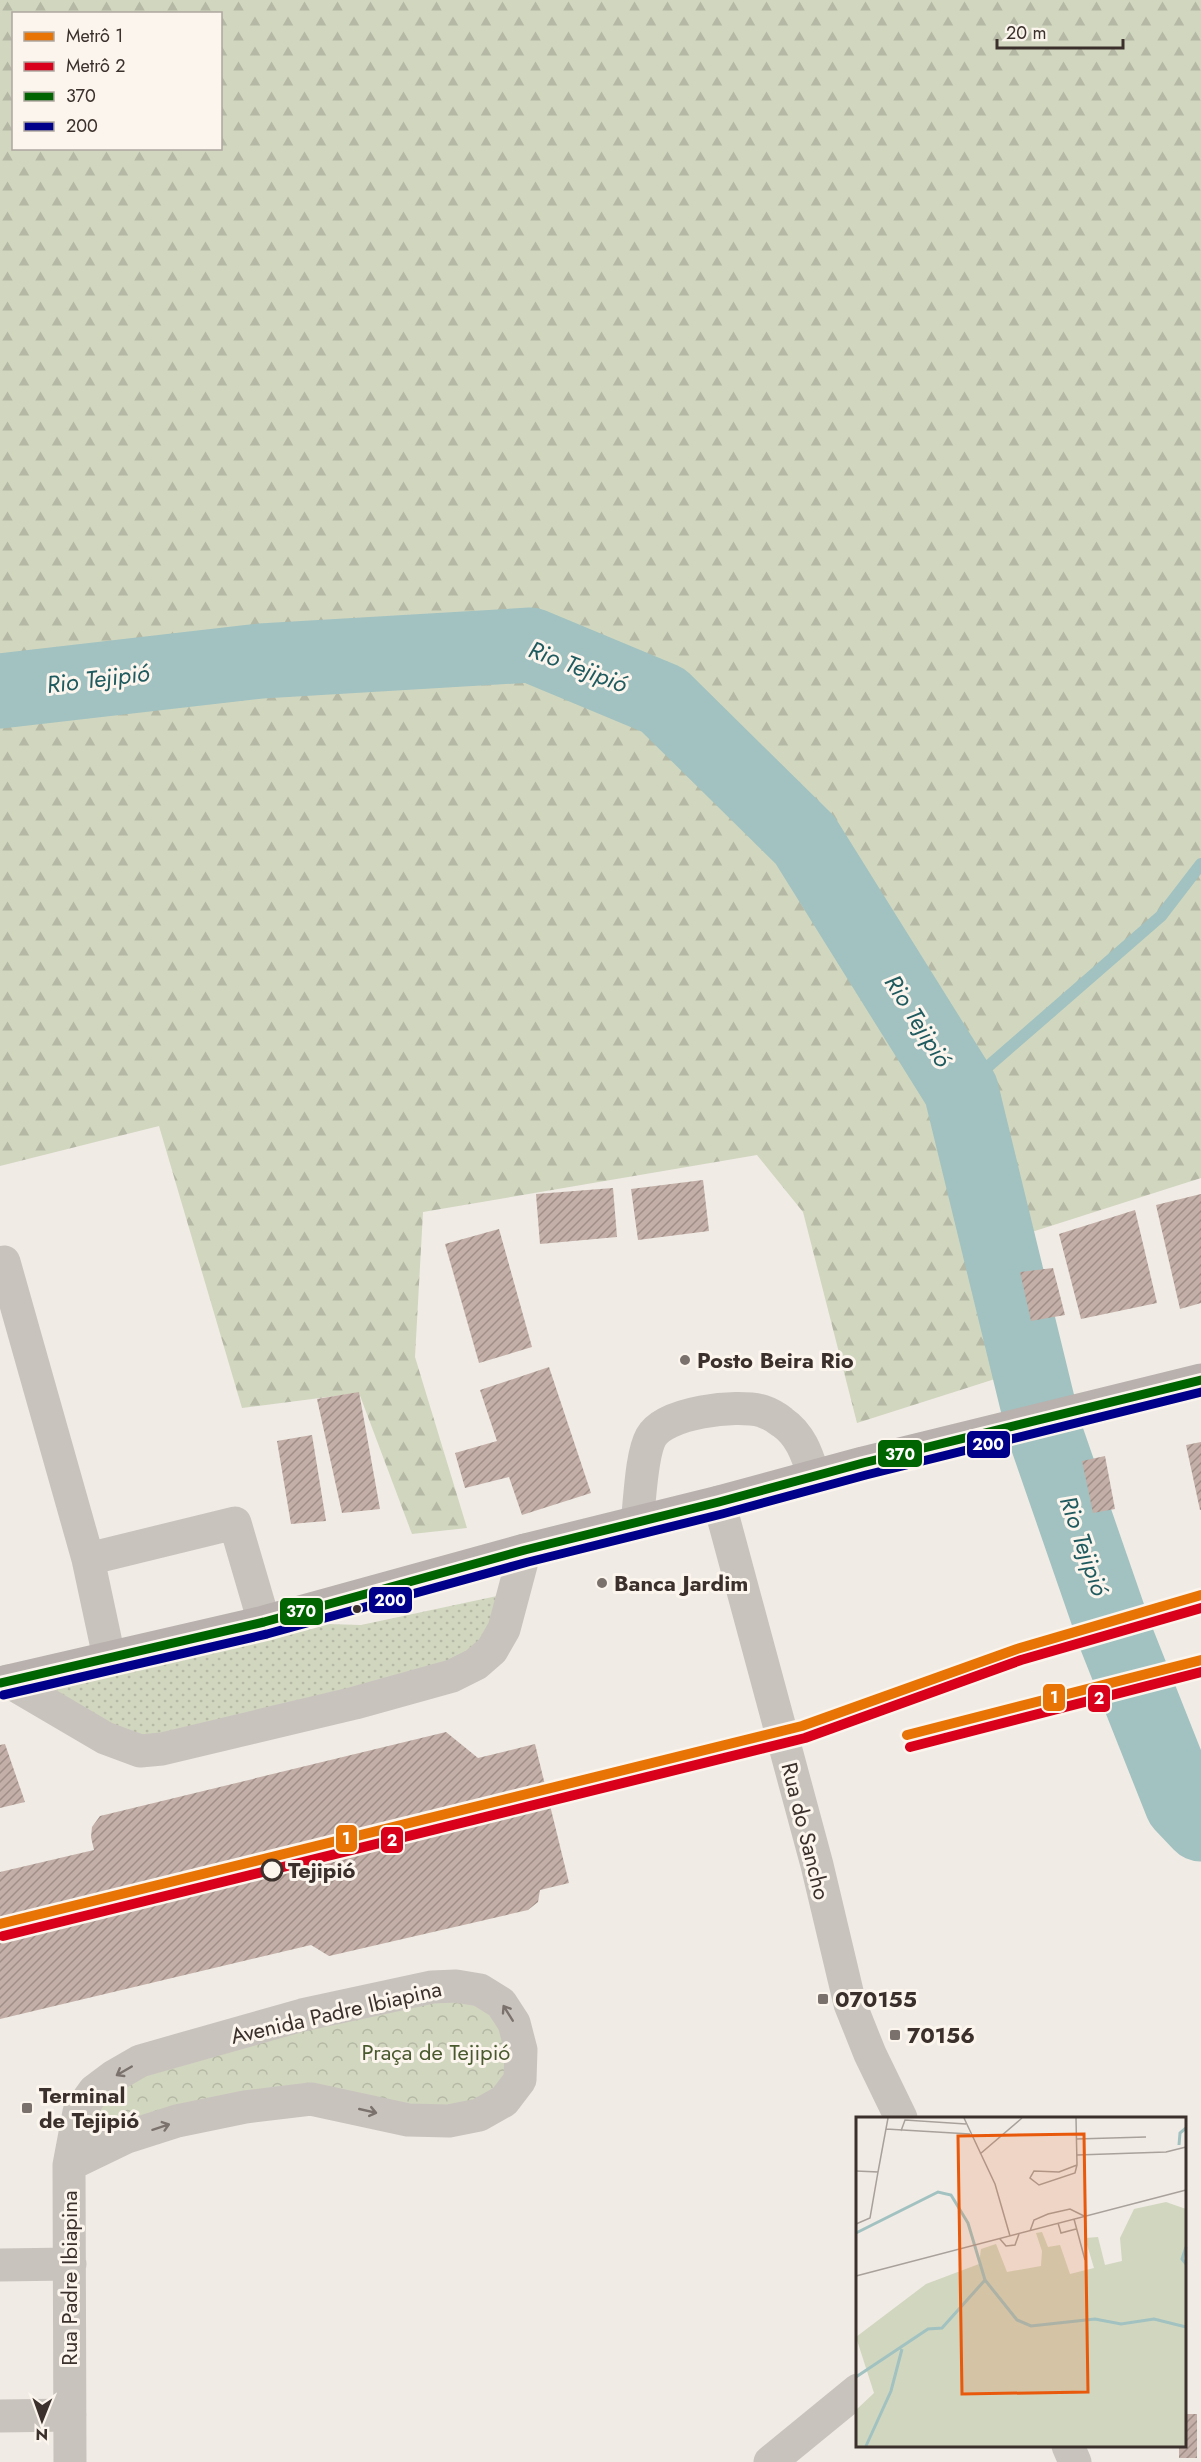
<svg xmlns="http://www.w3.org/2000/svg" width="1201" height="2462" font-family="Jost,sans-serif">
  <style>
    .grass { fill: url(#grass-dots) }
    .forest { fill: url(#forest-firs); fill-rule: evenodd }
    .park { fill: url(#park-crowns) }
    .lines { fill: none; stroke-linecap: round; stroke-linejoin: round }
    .stream { stroke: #a1c2c1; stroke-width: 12 }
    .river { stroke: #a1c2c1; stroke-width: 75 }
    .building { fill: url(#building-hatch) }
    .minor { stroke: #c9c3be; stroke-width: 33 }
    .major { stroke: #b8b1ad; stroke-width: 33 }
    .bus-1-casing { stroke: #fbf5ee; stroke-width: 14 }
    .bus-2-casing { stroke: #fbf5ee; stroke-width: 14 }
    .bus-1 { stroke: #006400; stroke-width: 9 }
    .bus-2 { stroke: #00008b; stroke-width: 9 }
    .metro-1-casing { stroke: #fbf5ee; stroke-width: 15 }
    .metro-2-casing { stroke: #fbf5ee; stroke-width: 15 }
    .metro-1 { stroke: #e77405; stroke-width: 10 }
    .metro-2 { stroke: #d9001c; stroke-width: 10 }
    .oneway { stroke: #7b726d }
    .poi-dot { fill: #7a716c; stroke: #fbf5ee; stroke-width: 2 }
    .bus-dot { fill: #3b302b; stroke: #fbf5ee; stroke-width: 2 }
    .stop-dot { fill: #fbf5ee; stroke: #3b302b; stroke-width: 3 }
    .labels { text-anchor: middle; stroke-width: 6; stroke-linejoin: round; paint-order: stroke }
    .poi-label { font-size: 22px; font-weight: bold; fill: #3b302b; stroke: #fbf5ee; text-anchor: start }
    .street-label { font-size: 22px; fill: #3b302b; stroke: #fbf5ee }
    .stop-label { font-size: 22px; font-weight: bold; fill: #3b302b; stroke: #fbf5ee; text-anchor: start }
    .park-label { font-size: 22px; fill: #4a5a2e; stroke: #fbf5ee }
    .water-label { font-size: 24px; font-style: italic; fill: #1f5a5e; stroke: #fbf5ee }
    .inset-river { fill: none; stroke: #a1c2c1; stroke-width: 3 }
    .inset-road { fill: none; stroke: #a8a09b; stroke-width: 1.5 }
    .view { fill: #e8590c; fill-opacity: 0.15; stroke: #e8590c; stroke-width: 3 }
    .inset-edge { fill: none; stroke: #3b302b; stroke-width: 3 }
    .line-badge { stroke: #fbf5ee; stroke-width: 2 }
    .badge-label { font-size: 16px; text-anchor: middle; font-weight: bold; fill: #fff }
  </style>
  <defs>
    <pattern id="grass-dots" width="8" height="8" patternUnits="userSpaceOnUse" patternTransform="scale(1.5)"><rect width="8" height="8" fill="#d1d6bf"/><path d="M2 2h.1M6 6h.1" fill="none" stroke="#b4b8a4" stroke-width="1.8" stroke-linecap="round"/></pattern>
    <pattern id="forest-firs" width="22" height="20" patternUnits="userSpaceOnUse" patternTransform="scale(1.5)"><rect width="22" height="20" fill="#d1d6bf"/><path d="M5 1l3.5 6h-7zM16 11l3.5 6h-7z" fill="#b4b8a4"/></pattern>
    <pattern id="park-crowns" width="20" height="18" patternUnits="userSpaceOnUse" patternTransform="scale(1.5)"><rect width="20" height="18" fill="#d1d6bf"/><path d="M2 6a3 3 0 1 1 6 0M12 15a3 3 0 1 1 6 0" fill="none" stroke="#b4b8a4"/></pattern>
    <pattern id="building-hatch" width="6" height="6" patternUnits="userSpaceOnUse" patternTransform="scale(1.5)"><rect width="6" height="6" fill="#c3afa7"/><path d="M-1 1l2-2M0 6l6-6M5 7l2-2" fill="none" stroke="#a08f88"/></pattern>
  </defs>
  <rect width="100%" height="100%" fill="#f0ebe5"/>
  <!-- grass -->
  <path class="grass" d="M511,1593L496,1640L437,1681L138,1749L45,1691L264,1622L361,1625Z"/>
  <!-- forest -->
  <path class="forest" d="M0,0H1201V1178L1013,1238L995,1379L857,1423L803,1212L757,1155L423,1212L415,1357L467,1528L412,1534L359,1393L242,1408L159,1126L0,1166ZM14,14H220V148H14Z"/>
  <!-- park -->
  <path class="park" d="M431,1979L505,2014L519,2080L477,2118L305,2103L67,2157L92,2088Z"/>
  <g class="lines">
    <!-- stream -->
    <path class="stream" d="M961,1090L1161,916L1201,864"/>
    <!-- river -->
    <path class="river" d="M0,691L261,661L531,645L663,700L805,840L961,1090L1044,1430L1115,1635L1182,1804L1201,1824"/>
  </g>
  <!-- building -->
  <path class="building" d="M703,1180L709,1231L638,1240L631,1189Z
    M613,1188L617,1237L540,1244L536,1194Z
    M1201,1194V1303L1180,1309L1156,1205Z
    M1135,1210L1157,1303L1081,1319L1059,1234Z
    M499,1229L532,1347L479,1363L445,1244Z
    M1053,1268L1065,1315L1031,1321L1020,1272Z
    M549,1367L591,1493L522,1515L509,1477L465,1488L455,1453L497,1441L480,1390Z
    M359,1392L380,1509L342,1513L317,1399Z
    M312,1435L326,1521L291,1524L277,1441Z
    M1201,1442V1510H1200L1186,1445Z
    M1105,1456L1115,1509L1093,1513L1082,1461Z
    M446,1732L478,1758L535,1744L569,1883L540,1890L538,1902L528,1910L329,1956L311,1945L0,2019V1872L94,1850L91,1837L92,1827L100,1816Z
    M5,1744L25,1802L0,1808V1745Z
    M1184,2414H1197V2458H1179V2446H1184Z"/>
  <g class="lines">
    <!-- minor -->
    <path class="minor" d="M4,1262L88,1559L109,1657
      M719,1502L817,1865L850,2004L870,2054L901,2118
      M637,1523C640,1501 641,1455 651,1437C665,1412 736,1404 762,1411C768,1413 777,1418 782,1422C801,1435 807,1455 814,1476
      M88,1559L235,1523L264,1622
      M8,1681L105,1738L140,1751L162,1749L355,1703L452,1676L476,1664L492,1650L504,1629L525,1550
      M69,2165L127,2137L177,2121L245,2107L311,2099L408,2120L449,2121L479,2115L504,2101L520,2080L521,2050L514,2023L501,2003L480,1990L456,1986L432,1987L302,2015L140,2061L114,2076L94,2091L79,2112L69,2165L70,2462
      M0,2265L70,2264
      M0,2416L70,2415
      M1068,2446L1075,2462
      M770,2462L858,2390"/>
    <!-- major -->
    <path class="major" d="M0,1683L264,1622L525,1550L719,1502L863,1463L1201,1380"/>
    <defs>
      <path id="bus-1" d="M0,1683L264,1622L525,1550L719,1502L863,1463L1201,1380"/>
      <path id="bus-2" d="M3,1695L267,1634L528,1562L722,1514L866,1475L1201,1392"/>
    </defs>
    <!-- bus-1 casing -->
    <use href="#bus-1" class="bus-1-casing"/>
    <!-- bus-2 casing -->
    <use href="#bus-2" class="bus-2-casing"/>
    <!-- bus-1 -->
    <use href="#bus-1" class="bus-1"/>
    <!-- bus-2 -->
    <use href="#bus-2" class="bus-2"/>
    <defs>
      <path id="metro-1" d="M907,1735L1201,1660
        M0,1924L802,1726L1017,1649L1201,1595"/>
      <path id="metro-2" d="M910,1747L1201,1672
        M3,1936L805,1738L1021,1660L1201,1608"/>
    </defs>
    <!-- metro-1 casing -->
    <use href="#metro-1" class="metro-1-casing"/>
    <!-- metro-2 casing -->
    <use href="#metro-2" class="metro-2-casing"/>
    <!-- metro-1 -->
    <use href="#metro-1" class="metro-1"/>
    <!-- metro-2 -->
    <use href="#metro-2" class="metro-2"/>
  </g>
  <!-- one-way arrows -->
  <defs><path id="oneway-shaft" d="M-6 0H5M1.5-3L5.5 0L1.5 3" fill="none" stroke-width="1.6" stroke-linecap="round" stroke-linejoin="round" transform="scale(1.5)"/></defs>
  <g class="oneway">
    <use href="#oneway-shaft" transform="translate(508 2013) rotate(-122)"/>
    <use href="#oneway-shaft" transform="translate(124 2071) rotate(150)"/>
    <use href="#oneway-shaft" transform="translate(368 2111) rotate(13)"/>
    <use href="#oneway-shaft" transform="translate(161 2127) rotate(-18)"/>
  </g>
  <!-- markers -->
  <g class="poi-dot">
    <circle cx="685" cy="1360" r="6"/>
    <circle cx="602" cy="1583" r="6"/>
    <rect x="817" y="1993" width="12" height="12" rx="3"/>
    <rect x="889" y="2029" width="12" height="12" rx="3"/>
    <rect x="21" y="2102" width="12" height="12" rx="3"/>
  </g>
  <circle class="bus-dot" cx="357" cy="1609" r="5"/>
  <circle class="stop-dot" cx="272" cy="1870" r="10"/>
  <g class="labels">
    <!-- poi labels -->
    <g class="poi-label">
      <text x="697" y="1368">Posto Beira Rio</text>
      <text x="614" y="1591">Banca Jardim</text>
      <text x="835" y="2007">070155</text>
      <text x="907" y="2043">70156</text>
      <text x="39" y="2103">Terminal<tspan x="39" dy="25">de Tejipió</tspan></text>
    </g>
    <!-- street labels -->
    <g class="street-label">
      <text transform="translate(806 1831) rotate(76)" y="8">Rua do Sancho</text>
      <text transform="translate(336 2012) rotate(-13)" y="8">Avenida Padre Ibiapina</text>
      <text transform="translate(69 2278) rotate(-90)" y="8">Rua Padre Ibiapina</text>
    </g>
    <!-- stop labels -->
    <g class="stop-label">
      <text x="288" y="1878">Tejipió</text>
    </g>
    <!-- park labels -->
    <g class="park-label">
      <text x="436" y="2060">Praça de Tejipió</text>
    </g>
    <!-- water labels -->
    <g class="water-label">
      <text transform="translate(578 667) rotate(21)" y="8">Rio Tejipió</text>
      <text transform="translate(98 679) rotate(-7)" y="8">Rio Tejipió</text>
      <text transform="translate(918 1021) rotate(58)" y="8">Rio Tejipió</text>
      <text transform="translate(1084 1546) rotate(71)" y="8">Rio Tejipió</text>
    </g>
  </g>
  <!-- overview -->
  <g transform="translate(856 2117)">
    <rect width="330" height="330" fill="#f0ebe5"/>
    <path d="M310,85L330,92V329H0V293L18,276L0,220L70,167L123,147L125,132L140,127L151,155L185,149L186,134L180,116L186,115L192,130L204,128L214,157L238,151L229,121L242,120L249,148L266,144L264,121L278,92Z" fill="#d1d6bf"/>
    <path class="inset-river" d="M323,28L324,16L330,11M0,116L82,75L95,78L112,106L129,163L161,203L175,209L239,202L265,207L298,202L330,210M330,130L326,142L330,147M0,260L72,212L86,211L129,163M10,329L35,274L46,232"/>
    <path class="inset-road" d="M108,1L139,67L154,119M220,1L221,48L219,56L183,68L174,61L178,54L203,55L221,48M30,12L114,17M45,14L49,3L110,7M220,22L290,20M124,37L166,1M221,38L310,35L330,30M0,54L22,55L14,101L0,107M22,55L32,1M218,102L229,143M202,106L205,116L220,112M174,114L178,103L192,97L214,92L228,99M144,122L150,129L159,128L163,117M0,159L330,73"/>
    <path class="view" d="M228,17L232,275L106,277L102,19Z"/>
    <rect width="330" height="330" class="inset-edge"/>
  </g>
  <g class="line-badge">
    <rect x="966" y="1430" width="45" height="29" rx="6" fill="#00008b"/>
    <rect x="877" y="1439" width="46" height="29" rx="6" fill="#006400"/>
    <rect x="368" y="1586" width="45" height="28" rx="6" fill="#00008b"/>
    <rect x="279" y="1597" width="45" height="29" rx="6" fill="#006400"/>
    <rect x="1042" y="1683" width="24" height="29" rx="6" fill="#e77405"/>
    <rect x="1087" y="1684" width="24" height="29" rx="6" fill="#d9001c"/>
    <rect x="335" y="1824" width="23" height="29" rx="6" fill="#e77405"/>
    <rect x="380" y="1826" width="24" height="28" rx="6" fill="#d9001c"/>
  </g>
  <g class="badge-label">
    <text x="988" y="1450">200</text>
    <text x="900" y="1460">370</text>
    <text x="390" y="1606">200</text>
    <text x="301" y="1617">370</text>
    <text x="1054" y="1703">1</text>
    <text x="1099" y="1704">2</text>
    <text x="346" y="1844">1</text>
    <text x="392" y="1846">2</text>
  </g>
  <!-- legend -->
  <rect x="12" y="12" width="210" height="138" fill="#fbf5ee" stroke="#aea6a0" stroke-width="1.5"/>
  <rect x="24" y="32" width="30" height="9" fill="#e77405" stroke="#aea6a0" stroke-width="1.5"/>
  <text x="66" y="42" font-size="18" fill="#3b302b">Metrô 1</text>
  <rect x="24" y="62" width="30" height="9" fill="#d9001c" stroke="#aea6a0" stroke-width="1.5"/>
  <text x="66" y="72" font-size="18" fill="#3b302b">Metrô 2</text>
  <rect x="24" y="92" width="30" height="9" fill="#006400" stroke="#aea6a0" stroke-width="1.5"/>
  <text x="66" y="102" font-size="18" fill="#3b302b">370</text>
  <rect x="24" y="122" width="30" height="9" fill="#00008b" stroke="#aea6a0" stroke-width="1.5"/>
  <text x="66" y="132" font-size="18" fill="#3b302b">200</text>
  <!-- north arrow -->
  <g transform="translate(42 2420) rotate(181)" stroke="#fbf5ee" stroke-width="4.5" paint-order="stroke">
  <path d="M0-4.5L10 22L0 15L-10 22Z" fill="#3b302b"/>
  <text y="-9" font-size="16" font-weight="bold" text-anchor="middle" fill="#3b302b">N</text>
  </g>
  <!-- scale -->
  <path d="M997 39v9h126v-9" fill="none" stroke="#3b302b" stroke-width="3"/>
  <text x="1006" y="39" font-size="18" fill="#3b302b" stroke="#fbf5ee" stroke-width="4.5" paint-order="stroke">20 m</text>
</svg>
